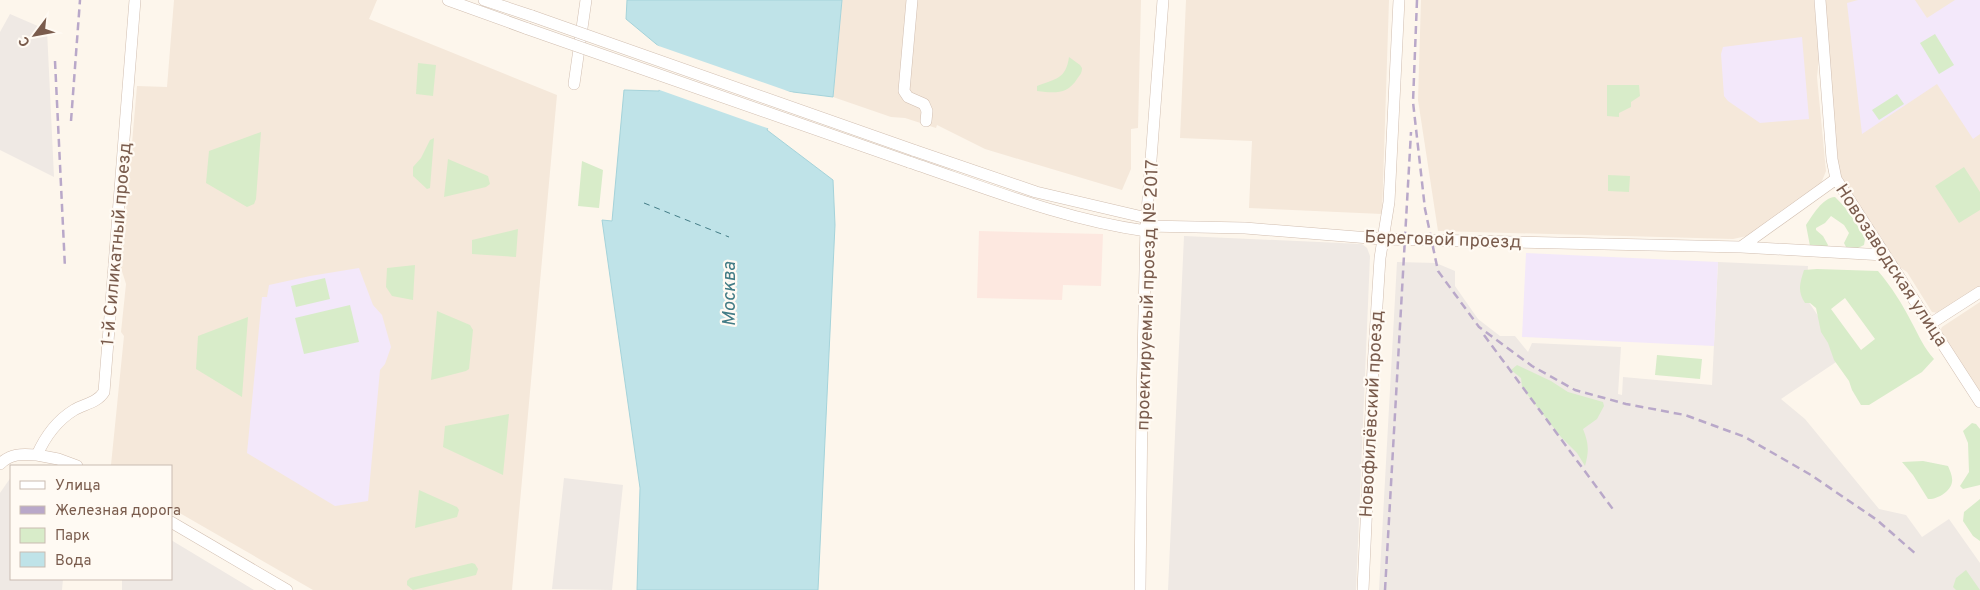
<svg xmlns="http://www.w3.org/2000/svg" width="1980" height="590" font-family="Overpass,sans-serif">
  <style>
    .residential { fill: #f5e8da }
    .commercial { fill: #fde8e0 }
    .industrial { fill: #efe9e4 }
    .education { fill: #f3e8fa }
    .green { fill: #d8ecc9; fill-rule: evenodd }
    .water { fill: #bfe3e8; stroke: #a5d3da }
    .pier { fill: #fdf6ec }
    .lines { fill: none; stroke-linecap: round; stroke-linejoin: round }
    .ferry { stroke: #437c86; stroke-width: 1; stroke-dasharray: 6 5; stroke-linecap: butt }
    .minor-casing { stroke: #d1beb0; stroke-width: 12 }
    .minor { stroke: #fff; stroke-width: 11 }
    .rail { stroke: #b9a8c9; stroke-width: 2.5; stroke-dasharray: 8 5; stroke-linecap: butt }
    .minor-bridge-casing { stroke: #d1beb0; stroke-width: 12; stroke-linecap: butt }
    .minor-bridge { stroke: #fff; stroke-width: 11 }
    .labels { text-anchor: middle; stroke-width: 4.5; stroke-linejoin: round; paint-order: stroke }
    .street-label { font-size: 18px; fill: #7a5c4d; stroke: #fffaf3 }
    .water-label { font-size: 19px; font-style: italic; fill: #437c86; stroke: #fffaf3 }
  </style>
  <rect width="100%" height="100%" fill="#fdf6ec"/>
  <!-- residential -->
  <path class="residential" d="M174,0H377L369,19L557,95L512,590H313L171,508V466L111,465L124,336L121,332L126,284L121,268L137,86L167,87Z
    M842,0H1141L1138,128L1131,129V169L1122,190L985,149L937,125L936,128L905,118L891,117L833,97Z
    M1186,0H1389L1382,214L1249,208L1252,141L1180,138Z
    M1421,0H1814L1819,58L1817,77L1826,171L1820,186L1747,236L1733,239L1438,231L1418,100Z
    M1825,0H1980V286L1938,313L1932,312L1907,272L1898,266L1841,178L1837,165Z
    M1980,302V393L1940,331L1942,327Z"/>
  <!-- commercial -->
  <path class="commercial" d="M979,231L1103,234L1101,286L1063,285L1062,300L977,298Z"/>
  <!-- industrial -->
  <path class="industrial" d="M10,14L47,30L54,177L0,150V32Z
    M1184,236L1362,244L1367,248L1370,256L1356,590H1168Z
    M1397,262L1436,263L1455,271V286L1478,319L1500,336H1515L1528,352L1532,343L1621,347L1618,394L1622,395L1623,377L1712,385L1718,262L1808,266L1806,298L1845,356L1781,399L1805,419L1879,509L1906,515L1922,537L1949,519L1980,563V590H1379Z
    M11,477V579H63L62,590H0V493Z
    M564,478L623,485L612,590L552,589Z
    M171,540L254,590H122V579H171Z"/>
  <!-- education -->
  <path class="education" d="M1858,0H1915L1927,18L1955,0H1980V134L1973,139L1937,84L1862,134L1847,3Z
    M1802,37L1809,119L1760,123L1728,101L1724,96L1721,54L1723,47Z
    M1526,253L1718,262L1714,346L1522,337Z
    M359,268L373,305L382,315L391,347L385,364L380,370L368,501L335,506L247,453L262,297H267L269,285L310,276Z"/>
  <!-- green -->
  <path class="green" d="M1935,34L1954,65L1939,74L1920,43Z
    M1069,57L1080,65L1082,68C1082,73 1080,75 1077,79C1067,95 1054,93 1037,91V86C1054,79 1066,80 1069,57Z
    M418,63L436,65L433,96L416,94Z
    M1607,85H1639L1640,96L1631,102V107L1619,113V117L1607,116Z
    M1897,94L1904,104L1879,120L1872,110Z
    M261,132L256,199L254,204L247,207L206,183L209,151Z
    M434,138L430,188L427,189L413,176V167L421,158L430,140Z
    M448,159L488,176L490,184L486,187L444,197Z
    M582,161L603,170L599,208L578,206Z
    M1964,167L1980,192V210L1959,223L1935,186Z
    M1608,175L1630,176L1629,192L1608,191Z
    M1835,197C1848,209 1857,224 1865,239L1864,245L1856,249H1847L1844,243L1849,233L1844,225L1831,216L1825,223L1816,228V230L1823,236L1828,245L1826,249L1810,246L1806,225C1813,215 1822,198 1835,197Z
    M518,229L516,257L472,254V240Z
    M415,265L413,300L392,296L386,287L387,268Z
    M1817,269L1878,271C1891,286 1903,305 1912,323C1919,336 1924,348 1934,359L1922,372L1869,405H1861L1852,390L1849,381L1834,360L1828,343L1821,332L1816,308L1810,303H1805C1797,291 1800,283 1804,270ZM1845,298L1875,339L1861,350L1831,309Z
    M325,278L330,299L296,307L291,286Z
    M350,305L359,342L304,354L295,318Z
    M437,311L470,325L473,330L469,369L466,371L431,380Z
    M248,317L242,397L196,369L198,336Z
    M1657,355L1702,359L1700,379L1655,375Z
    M1517,365L1551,381L1568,392L1603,402L1604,406L1597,419L1583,429C1589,444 1589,451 1585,466L1577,453L1561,437L1526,393L1522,387L1521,378L1511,370Z
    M509,414L503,475L443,447L445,426Z
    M1972,423L1976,424L1980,429V485L1963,489L1960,486L1969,472L1968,443L1963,431Z
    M1923,461L1948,466C1950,471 1953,477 1952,482C1951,491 1937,500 1928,499L1913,475L1902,462Z
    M419,490L457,507L459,510L457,517L415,528Z
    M1980,499V541L1973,536L1963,521L1964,512Z
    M472,563L475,564L478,569L476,575L413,590L407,585V581L410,578Z
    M1966,570L1980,590H1956L1953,587L1956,578Z"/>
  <!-- water -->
  <path class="water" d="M627,0H842L833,97L785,91L767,130L833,180L835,225L818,590H637L640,488L602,220L612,221L624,90L659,91L667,53L626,19Z"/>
  <!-- pier -->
  <path class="pier" d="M653,44L799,95L786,94L770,129L654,88H657L665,54Z"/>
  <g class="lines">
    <!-- ferry -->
    <path class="ferry" d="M644,203L729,237"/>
    <defs>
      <path id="minor" d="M448,0L528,29
        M484,0L532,16
        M912,0L904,91L908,97L924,104L927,111L926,121
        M1820,0L1832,159L1836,179L1980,402
        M574,84L586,0
        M913,150L1036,192L1147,218
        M909,162C986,188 1065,220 1146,231
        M1146,226L1245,228L1382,239L1741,247L1884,255
        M1741,247L1836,179
        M1930,324L1980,292
        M37,455L58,459L77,466
        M0,464C11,453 22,454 37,455C45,437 56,421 74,410C84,404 97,403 104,392L135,0
        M171,522L287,590
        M1140,590L1142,401L1146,226L1163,0
        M1363,590L1373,368L1380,258L1389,202L1399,0"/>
    </defs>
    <!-- minor casing -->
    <use href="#minor" class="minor-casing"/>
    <!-- minor -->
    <use href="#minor" class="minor"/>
    <!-- rail -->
    <path class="rail" d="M1417,0L1413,102L1425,209L1438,271L1479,327L1532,366L1575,390L1626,404L1685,415L1745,437L1811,475L1877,520L1917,555
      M55,61L65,268
      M71,121L80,0
      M1484,335L1615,512
      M1385,590L1411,132"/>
    <defs>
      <path id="minor-bridge" d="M532,16L913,150
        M528,29L909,162"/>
    </defs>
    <!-- minor-bridge casing -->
    <use href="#minor-bridge" class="minor-bridge-casing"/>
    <!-- minor-bridge -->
    <use href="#minor-bridge" class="minor-bridge"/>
  </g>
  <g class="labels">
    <!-- street labels -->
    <g class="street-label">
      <text transform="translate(1443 239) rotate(2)" y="6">Береговой проезд</text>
      <text transform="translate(116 244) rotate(-85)" y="6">1-й Силикатный проезд</text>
      <text transform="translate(1892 265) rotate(57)" y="6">Новозаводская улица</text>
      <text transform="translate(1147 295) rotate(-88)" y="6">проектируемый проезд № 2017</text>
      <text transform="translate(1371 414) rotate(-87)" y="6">Новофилёвский проезд</text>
    </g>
    <!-- water labels -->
    <g class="water-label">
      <text transform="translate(728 294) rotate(-90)" y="7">Москва</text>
    </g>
  </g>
  <!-- legend -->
  <rect x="10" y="465" width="162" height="115" fill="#fffaf3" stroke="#cabbb1"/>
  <rect x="20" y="481" width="25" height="8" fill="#ffffff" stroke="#cabbb1"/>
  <text x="55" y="490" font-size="15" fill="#7a5c4d">Улица</text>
  <rect x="20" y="506" width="25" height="8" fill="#b9a8c9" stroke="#cabbb1"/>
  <text x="55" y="515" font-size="15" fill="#7a5c4d">Железная дорога</text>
  <rect x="20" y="528" width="25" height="15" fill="#d8ecc9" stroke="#cabbb1"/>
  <text x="55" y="540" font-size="15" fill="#7a5c4d">Парк</text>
  <rect x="20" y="552" width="25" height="15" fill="#bfe3e8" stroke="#cabbb1"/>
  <text x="55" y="565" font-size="15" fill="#7a5c4d">Вода</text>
  <!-- north arrow -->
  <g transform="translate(35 35) rotate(238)" stroke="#fffaf3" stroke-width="4" paint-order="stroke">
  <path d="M0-4L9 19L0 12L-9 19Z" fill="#7a5c4d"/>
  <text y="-8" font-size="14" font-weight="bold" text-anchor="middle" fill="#7a5c4d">С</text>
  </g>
</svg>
